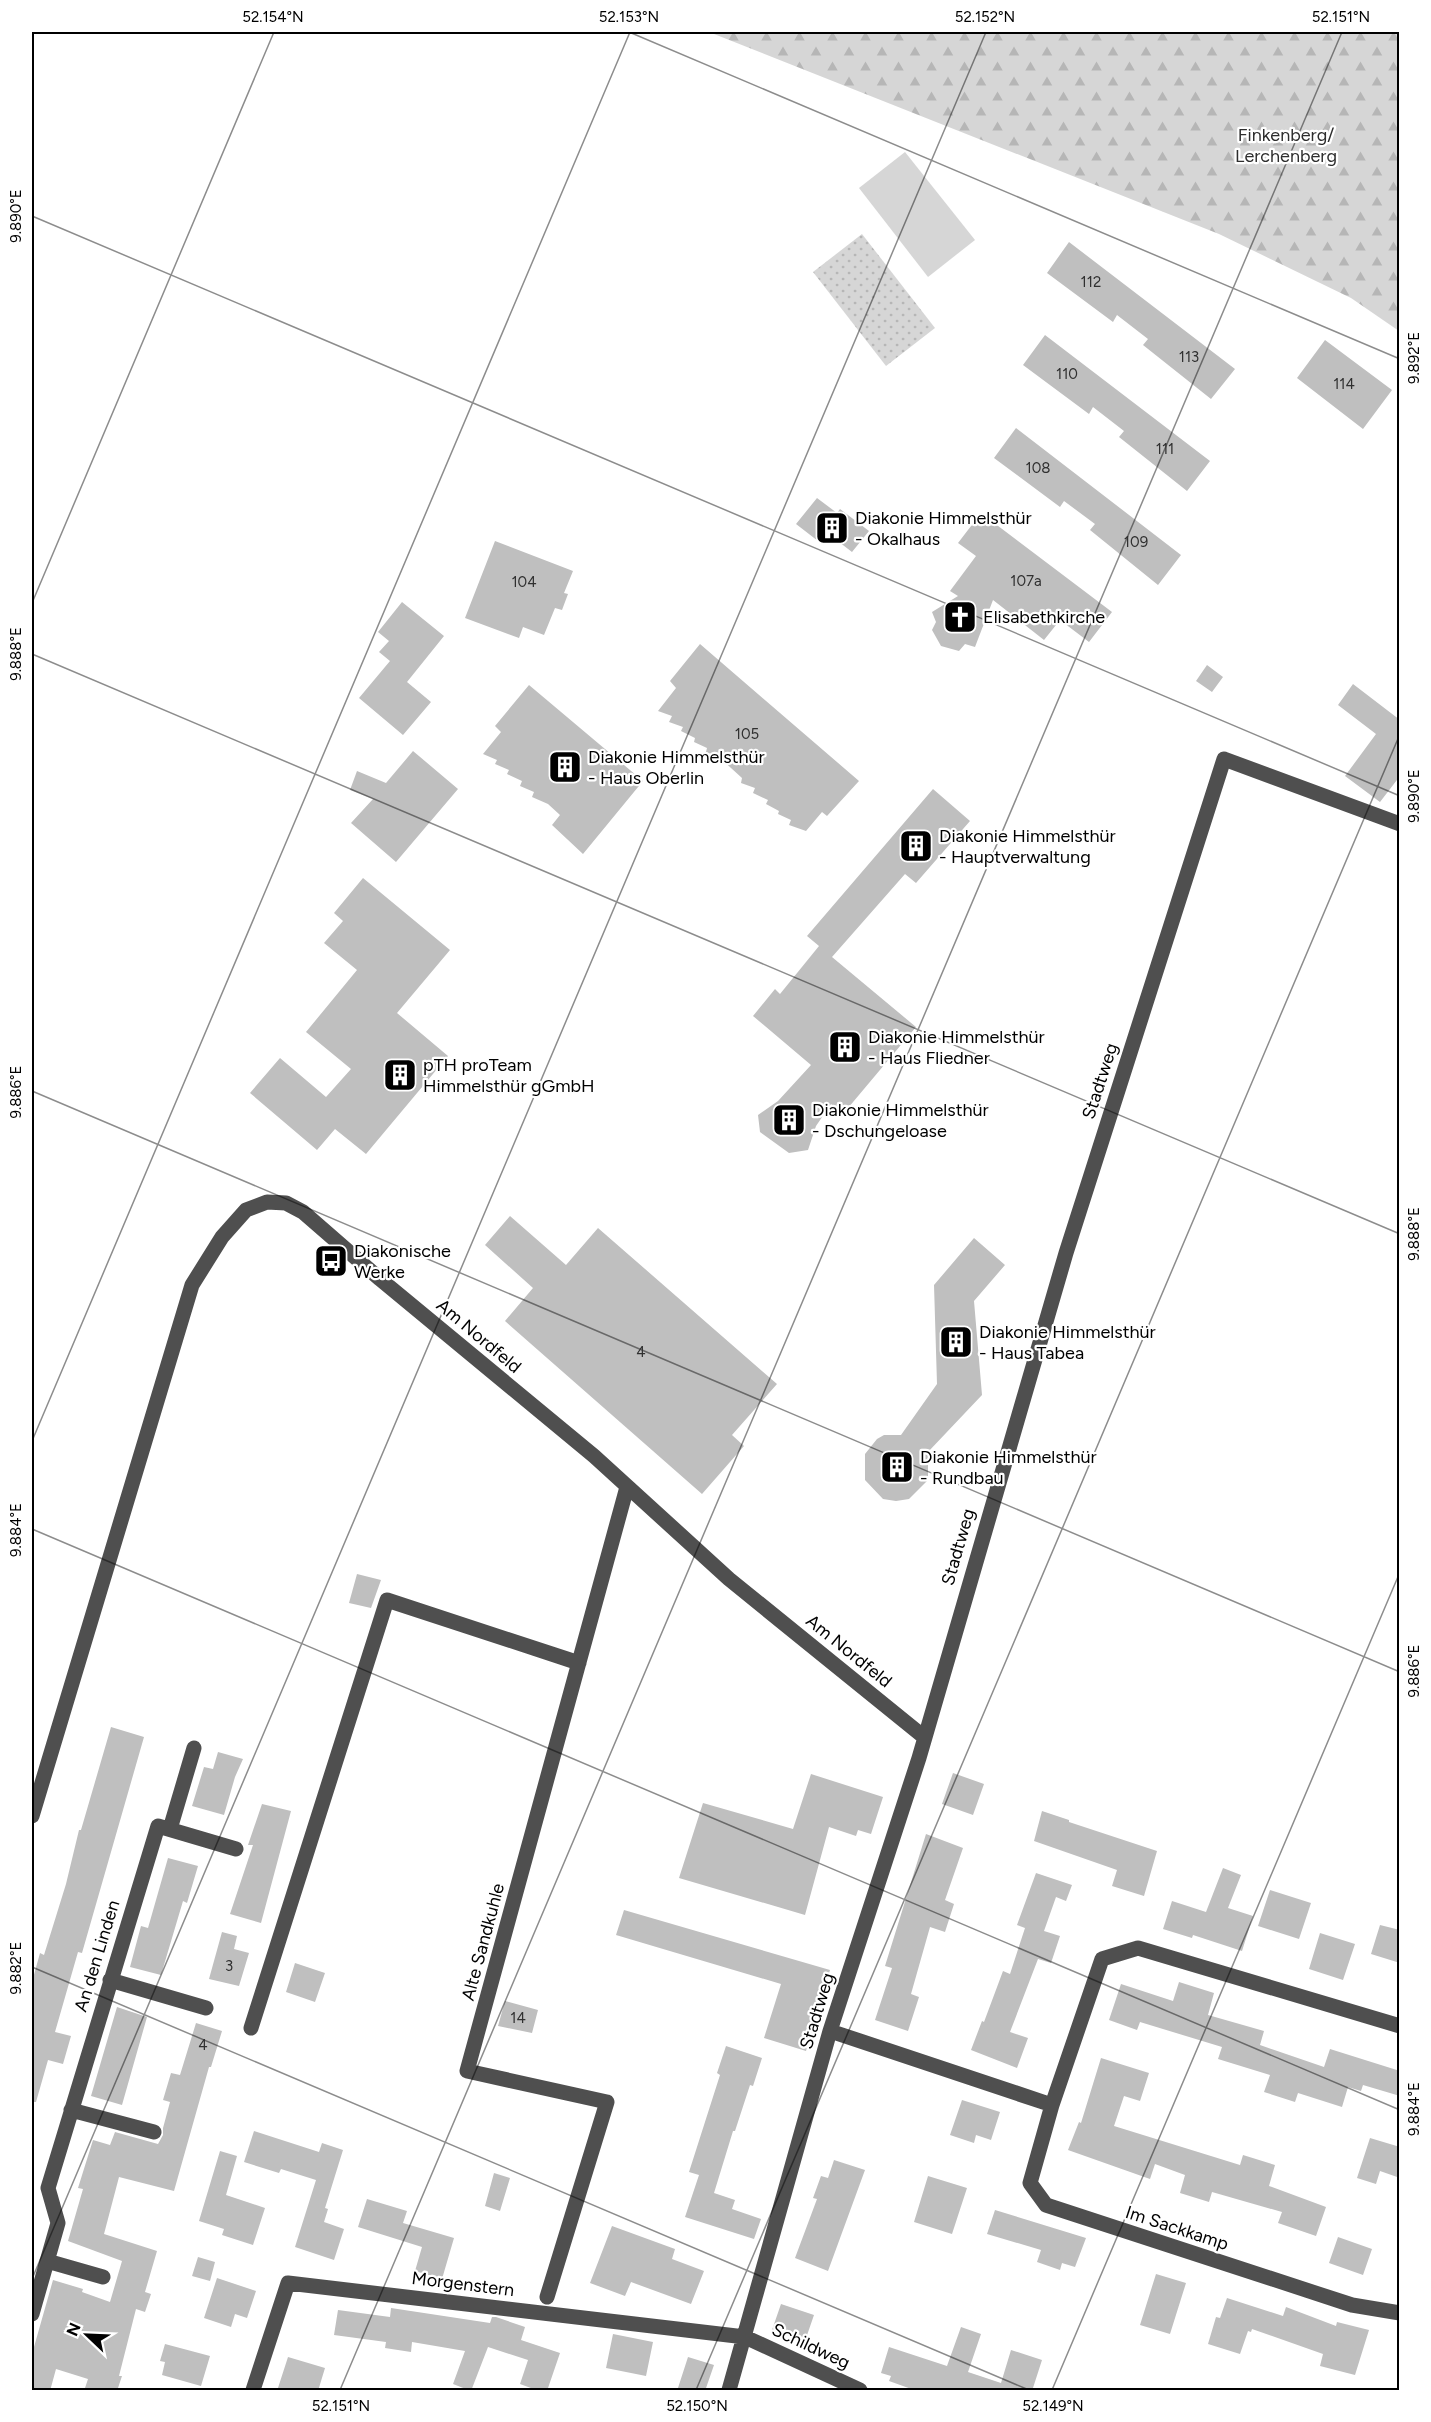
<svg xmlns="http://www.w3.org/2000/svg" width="1431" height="2422" font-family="Figtree,sans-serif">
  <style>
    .grass { fill: url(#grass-dots) }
    .forest { fill: url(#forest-firs) }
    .pitch { fill: #d6d6d6 }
    .building { fill: #bfbfbf }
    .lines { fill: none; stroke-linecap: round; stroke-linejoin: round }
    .minor { stroke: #4f4f4f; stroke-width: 15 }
    .ticks { fill: none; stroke: #000; stroke-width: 1.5; stroke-opacity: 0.45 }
    .labels { text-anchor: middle; stroke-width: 4.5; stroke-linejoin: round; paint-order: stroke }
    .number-label { font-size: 15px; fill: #303030 }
    .park-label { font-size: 18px; fill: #2d2d2d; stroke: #fff }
    .poi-label { font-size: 18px; fill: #000; stroke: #fff; text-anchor: start }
    .street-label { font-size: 18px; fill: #000; stroke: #fff }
    .neatline { fill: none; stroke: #000; stroke-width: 2 }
    .ticks-label { font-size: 15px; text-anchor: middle; fill: #000 }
  </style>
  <defs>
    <pattern id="grass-dots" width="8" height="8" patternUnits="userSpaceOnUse" patternTransform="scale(1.5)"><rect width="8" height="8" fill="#d6d6d6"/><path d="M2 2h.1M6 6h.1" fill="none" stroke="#b6b6b6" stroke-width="1.8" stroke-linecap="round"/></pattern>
    <pattern id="forest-firs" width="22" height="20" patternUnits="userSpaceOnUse" patternTransform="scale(1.5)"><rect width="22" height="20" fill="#d6d6d6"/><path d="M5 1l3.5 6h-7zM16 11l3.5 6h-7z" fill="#b6b6b6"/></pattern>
  </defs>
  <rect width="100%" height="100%" fill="#fff"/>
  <!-- grass -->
  <path class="grass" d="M862,234L935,328L886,366L813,272Z"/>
  <!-- forest -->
  <path class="forest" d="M709,32H1399V331L1351,298L1219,234Z"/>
  <!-- pitch -->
  <path class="pitch" d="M905,152L975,240L928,277L859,188Z"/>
  <!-- building -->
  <path class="building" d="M1069,242L1235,369L1211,399L1143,345L1148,339L1117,315L1113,322L1047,273Z
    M1045,335L1210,461L1187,491L1119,437L1124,431L1093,407L1089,414L1023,365Z
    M1325,340L1392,390L1363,429L1297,378Z
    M1016,428L1181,555L1158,585L1090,530L1095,524L1064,501L1060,507L994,458Z
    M817,498L837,513L840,509L869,531L852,552L826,532L818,541L796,524Z
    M981,513L1112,612L1089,642L1060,620L1044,640L993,600L975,647L965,644L959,651L941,646L932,630L936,622L932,612L958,596L950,591L976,556L958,543Z
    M495,541L573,571L564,593L568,594L562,610L555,608L544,635L523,627L519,638L465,618Z
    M402,602L444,636L407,682L431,702L403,735L359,698L390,661L379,652L389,641L378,632Z
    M700,644L859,781L827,816L822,812L806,831L789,825L791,820L778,814L779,811L766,804L768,800L753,793L755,788L741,783L742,778L720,758L706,752L707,748L694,742L695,738L681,731L683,727L669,722L672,716L658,711L676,688L670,681Z
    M1207,665L1223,677L1212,692L1196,681Z
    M1353,684L1400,720V776L1380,802L1345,776L1376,734L1338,705Z
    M529,685L643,781L583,854L552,825L560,815L548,804L532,797L534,792L520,786L522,781L507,774L509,770L495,764L497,760L483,754L501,732L495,726Z
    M413,751L458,789L396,862L351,823L373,799L350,790L357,771L386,783Z
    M933,789L970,821L916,883L905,874L832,957L916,1027L843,1114L831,1104L816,1126L808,1150L789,1153L760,1132L758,1115L778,1101L811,1065L753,1016L775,989L780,994L819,946L807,936Z
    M363,878L450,950L397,1013L448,1056L366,1154L335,1129L317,1150L250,1093L280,1058L326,1097L351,1069L306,1032L357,970L324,943L343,921L334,913Z
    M510,1216L566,1265L598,1228L777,1384L732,1435L744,1446L702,1494L505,1321L533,1288L485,1245Z
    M974,1238L1005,1265L974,1301L982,1395L928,1452V1480L909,1499L896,1501L883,1499L865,1480V1454L877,1439L884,1435H901L937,1384L934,1285Z
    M357,1574L381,1580L371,1608L349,1603Z
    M111,1727L144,1737L82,1953L78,1952L55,2032L71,2036L63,2064L48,2060L36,2102H32V1982L40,1953L44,1955L66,1884L79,1830H81Z
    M218,1752L243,1759L235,1777L224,1815L192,1806L204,1767L213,1769Z
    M953,1773L984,1784L973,1815L942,1804Z
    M811,1774L883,1797L871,1834L858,1830L856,1836L829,1827L805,1915L679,1878L703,1803L793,1829Z
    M262,1804L291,1811L261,1923L230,1914L253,1845H248Z
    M1042,1811L1069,1820V1822L1157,1851L1144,1896L1112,1886L1117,1870L1034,1841Z
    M926,1834L963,1848L945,1900L954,1904L945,1932L930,1927L911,1994L919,1997L908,2031L875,2020L892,1968L885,1966Z
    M168,1858L198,1866L187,1903L183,1901L161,1975L130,1967L141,1926L148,1928Z
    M1223,1868L1241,1875L1228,1908L1253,1916L1242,1951L1193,1935L1192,1938L1163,1929L1172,1901L1206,1912Z
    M1036,1873L1072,1885L1066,1901L1056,1897L1044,1931L1060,1936L1051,1963L1038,1959L1010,2032L1028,2038L1017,2068L971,2050L982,2021L984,2022L1003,1971L1010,1974L1025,1928L1017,1925Z
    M1270,1890L1311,1903L1299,1939L1258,1926Z
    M624,1910L830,1970L806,2051L764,2038L781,1984L616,1935Z
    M1380,1925L1400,1930V1963L1371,1954Z
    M222,1932L237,1936L234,1949L249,1953L239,1986L209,1979Z
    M1320,1933L1355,1944L1343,1980L1309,1969Z
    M295,1963L325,1973L315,2002L286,1992Z
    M1179,1982L1214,1993L1208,2015L1264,2031L1260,2045L1324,2067L1330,2049L1400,2071V2096L1363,2085L1361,2091L1348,2087L1342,2107L1298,2093L1295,2102L1264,2092L1270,2075L1218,2059L1222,2047L1140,2022L1137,2030L1109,2020L1121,1984L1173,2001Z
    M505,2001L538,2010L532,2033L498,2026Z
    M117,2007L147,2017L122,2105L91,2096Z
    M196,2023L222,2031L211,2067H209L174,2191L119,2177L104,2234L157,2251L145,2292L151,2294L145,2312L136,2309L119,2376H122L117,2391H84L88,2379L56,2369L50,2391H32V2354L53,2280L83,2289L82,2292L110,2302L122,2261L68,2241L83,2189L78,2188L93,2140L110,2145L115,2132L158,2144L163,2135V2128L170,2102L163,2100L171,2073L180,2075Z
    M726,2046L762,2058L753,2086L750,2085L735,2131H733L714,2193L735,2200L732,2209L761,2219L754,2239L685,2217L699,2175L689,2172L720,2075L717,2073Z
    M1101,2058L1149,2073L1140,2101L1124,2096L1114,2126L1240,2165L1243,2155L1275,2165L1269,2186L1326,2207L1316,2236L1278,2223L1282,2212L1212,2192L1209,2202L1180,2193L1185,2175L1155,2164L1150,2179L1068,2150L1079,2122L1081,2123Z
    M962,2100L1000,2112L991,2140L976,2135L974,2143L950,2135Z
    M254,2131L319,2152L322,2143L343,2150L325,2208L328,2209L324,2222L344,2229L334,2260L295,2247L316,2180L281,2169L279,2173L244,2162Z
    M1370,2138L1400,2147V2178L1380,2171L1376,2184L1357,2178Z
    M220,2151L237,2156L226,2195L265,2208L253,2245L222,2235L224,2229L199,2221Z
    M834,2160L865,2170L828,2271L795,2258L817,2199L813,2198L821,2176L828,2178Z
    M494,2173L510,2178L500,2211L485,2206Z
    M928,2176L967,2188L952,2234L914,2222Z
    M367,2199L407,2211L403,2223L454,2238L442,2279L415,2271L422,2247L358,2227Z
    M995,2210L1086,2238L1075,2267L1062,2263L1060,2270L1037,2262L1041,2250L987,2234Z
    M612,2226L675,2249L672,2259L704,2271L691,2304L631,2282L625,2296L590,2283Z
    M1338,2237L1372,2249L1363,2275L1329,2263Z
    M198,2257L215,2262L210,2281L192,2276Z
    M1156,2274L1186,2283L1170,2334L1140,2325Z
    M217,2278L256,2291L247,2318L235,2314L231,2327L204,2318Z
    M1227,2298L1283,2316L1286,2307L1336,2326L1337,2322L1369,2330L1355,2375L1320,2366L1323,2354L1252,2329L1251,2332L1248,2331L1240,2354L1208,2344L1216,2317L1220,2318Z
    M781,2304L814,2315L805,2341L772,2330Z
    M391,2308L490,2323L492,2317H496L525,2327L521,2340L560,2353L547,2391H539L520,2384L528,2360L488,2347L471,2391L453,2384L465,2351L412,2342L411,2352L385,2348L386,2342L334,2335L338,2310L390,2317Z
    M961,2327L981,2334L968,2372L1001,2383L1011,2350L1042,2360L1032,2391H917L889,2381L891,2376L881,2373L889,2347L947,2366Z
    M613,2334L653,2342L646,2376L606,2368Z
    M165,2344L210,2356L201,2386L162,2375L165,2362L160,2361Z
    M288,2357L325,2368L318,2391H277Z
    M688,2357L714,2365L705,2391H677Z"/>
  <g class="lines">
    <!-- minor -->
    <path class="minor" d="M32,1816L192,1285L222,1237L246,1210L267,1202L286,1203L303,1212L380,1279L594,1456L729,1579L924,1737
      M170,1829L194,1748
      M110,1980L206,2008
      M251,2028L387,1600L579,1663
      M830,2031L1052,2105L1030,2183L1046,2205L1352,2305L1400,2313
      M1052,2105L1102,1959L1138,1948L1400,2026
      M71,2110L154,2132
      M47,2261L103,2277
      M547,2297L607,2102L467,2071L627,1487
      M32,2314L58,2223L48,2188L158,1826L236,1849
      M253,2390L288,2283L745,2337L860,2390
      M729,2390L830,2031L919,1758L1066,1253L1224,759L1400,824"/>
  </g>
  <!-- ticks -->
  <path class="ticks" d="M629,32L1400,359M32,216L1400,796M32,603L274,32M32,654L1400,1234M32,1091L1400,1672M32,1441L630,32M32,1529L1400,2110M32,1967L1029,2390M32,2279L986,32M340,2390L1342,32M696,2390L1400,734M1052,2390L1400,1572"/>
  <!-- icons -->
  <defs>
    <symbol id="building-square" viewBox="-11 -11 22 22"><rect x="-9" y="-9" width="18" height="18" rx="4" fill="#000" stroke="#fff"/><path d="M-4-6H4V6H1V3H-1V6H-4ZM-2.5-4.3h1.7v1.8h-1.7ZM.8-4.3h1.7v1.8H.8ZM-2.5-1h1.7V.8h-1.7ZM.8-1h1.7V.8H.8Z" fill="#fff"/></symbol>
    <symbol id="church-square" viewBox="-11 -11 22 22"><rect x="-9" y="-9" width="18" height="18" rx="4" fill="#000" stroke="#fff"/><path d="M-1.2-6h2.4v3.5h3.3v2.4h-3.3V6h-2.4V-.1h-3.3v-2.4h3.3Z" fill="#fff"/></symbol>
    <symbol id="bus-square" viewBox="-11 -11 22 22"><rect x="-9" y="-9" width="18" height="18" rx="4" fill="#000" stroke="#fff"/><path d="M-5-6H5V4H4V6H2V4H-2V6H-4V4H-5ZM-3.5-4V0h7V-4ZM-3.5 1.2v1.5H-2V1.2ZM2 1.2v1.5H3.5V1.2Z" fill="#fff"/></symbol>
  </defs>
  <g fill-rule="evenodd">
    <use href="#building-square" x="813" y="509" width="38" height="38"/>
    <use href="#church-square" x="941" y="598" width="38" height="38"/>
    <use href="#building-square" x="546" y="748" width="38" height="38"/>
    <use href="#building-square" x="897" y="827" width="38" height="38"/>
    <use href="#building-square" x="826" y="1028" width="38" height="38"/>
    <use href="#building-square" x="381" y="1056" width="38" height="38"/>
    <use href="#building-square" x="770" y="1101" width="38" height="38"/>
    <use href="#bus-square" x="312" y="1242" width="38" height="38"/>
    <use href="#building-square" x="937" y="1323" width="38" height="38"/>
    <use href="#building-square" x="878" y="1448" width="38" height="38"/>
  </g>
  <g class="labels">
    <!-- number labels -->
    <g class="number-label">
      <text x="1091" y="287">112</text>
      <text x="1189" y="362">113</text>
      <text x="1067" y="379">110</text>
      <text x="1344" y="389">114</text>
      <text x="1165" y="454">111</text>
      <text x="1038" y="473">108</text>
      <text x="1136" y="547">109</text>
      <text x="1026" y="586">107a</text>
      <text x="524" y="587">104</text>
      <text x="747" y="739">105</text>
      <text x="641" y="1357">4</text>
      <text x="229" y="1971">3</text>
      <text x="518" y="2023">14</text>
      <text x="203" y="2050">4</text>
    </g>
    <!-- park labels -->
    <g class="park-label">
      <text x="1286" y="141">Finkenberg/<tspan x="1286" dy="21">Lerchenberg</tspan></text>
    </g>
    <!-- poi labels -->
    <g class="poi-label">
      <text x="855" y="524">Diakonie Himmelsthür<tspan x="855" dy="21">- Okalhaus</tspan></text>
      <text x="983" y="623">Elisabethkirche</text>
      <text x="588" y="763">Diakonie Himmelsthür<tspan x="588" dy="21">- Haus Oberlin</tspan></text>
      <text x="939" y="842">Diakonie Himmelsthür<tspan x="939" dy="21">- Hauptverwaltung</tspan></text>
      <text x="868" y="1043">Diakonie Himmelsthür<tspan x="868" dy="21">- Haus Fliedner</tspan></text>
      <text x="423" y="1071">pTH proTeam<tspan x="423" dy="21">Himmelsthür gGmbH</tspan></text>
      <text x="812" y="1116">Diakonie Himmelsthür<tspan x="812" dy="21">- Dschungeloase</tspan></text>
      <text x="354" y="1257">Diakonische<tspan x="354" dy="21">Werke</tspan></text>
      <text x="979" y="1338">Diakonie Himmelsthür<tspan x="979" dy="21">- Haus Tabea</tspan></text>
      <text x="920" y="1463">Diakonie Himmelsthür<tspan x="920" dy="21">- Rundbau</tspan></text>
    </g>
    <!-- street labels -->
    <g class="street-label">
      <text transform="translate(1100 1081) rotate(-72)" y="6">Stadtweg</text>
      <text transform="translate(479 1336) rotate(40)" y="6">Am Nordfeld</text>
      <text transform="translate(958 1547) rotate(-74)" y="6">Stadtweg</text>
      <text transform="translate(849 1651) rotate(39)" y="6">Am Nordfeld</text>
      <text transform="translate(483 1942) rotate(-75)" y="6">Alte Sandkuhle</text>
      <text transform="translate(97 1956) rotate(-73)" y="6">An den Linden</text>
      <text transform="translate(817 2011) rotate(-73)" y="6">Stadtweg</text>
      <text transform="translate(1177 2228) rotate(18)" y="6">Im Sackkamp</text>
      <text transform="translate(463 2284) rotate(7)" y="6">Morgenstern</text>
      <text transform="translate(811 2346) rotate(25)" y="6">Schildweg</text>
    </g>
  </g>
  <!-- border -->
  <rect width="1431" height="2422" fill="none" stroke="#ffffff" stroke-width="66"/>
  <!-- north arrow -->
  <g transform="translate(87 2335) rotate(293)" stroke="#ffffff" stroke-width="4.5" paint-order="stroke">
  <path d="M0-4.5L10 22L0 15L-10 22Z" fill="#000000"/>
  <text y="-9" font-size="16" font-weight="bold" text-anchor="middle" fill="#000000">N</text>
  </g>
  <rect x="33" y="33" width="1365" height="2356" class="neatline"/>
  <g class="ticks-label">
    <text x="273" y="22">52.154°N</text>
    <text x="629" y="22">52.153°N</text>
    <text x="985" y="22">52.152°N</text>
    <text x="1341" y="22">52.151°N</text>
    <text transform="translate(16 216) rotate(-90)" y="5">9.890°E</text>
    <text transform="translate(1414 358) rotate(-90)" y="5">9.892°E</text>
    <text transform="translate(16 654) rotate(-90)" y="5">9.888°E</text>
    <text transform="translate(1414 796) rotate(-90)" y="5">9.890°E</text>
    <text transform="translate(16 1092) rotate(-90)" y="5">9.886°E</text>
    <text transform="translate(1414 1234) rotate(-90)" y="5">9.888°E</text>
    <text transform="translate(16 1530) rotate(-90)" y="5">9.884°E</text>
    <text transform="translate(1414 1671) rotate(-90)" y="5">9.886°E</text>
    <text transform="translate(16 1968) rotate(-90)" y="5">9.882°E</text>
    <text transform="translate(1414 2109) rotate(-90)" y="5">9.884°E</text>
    <text x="341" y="2411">52.151°N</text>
    <text x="697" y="2411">52.150°N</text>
    <text x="1053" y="2411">52.149°N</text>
  </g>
</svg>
